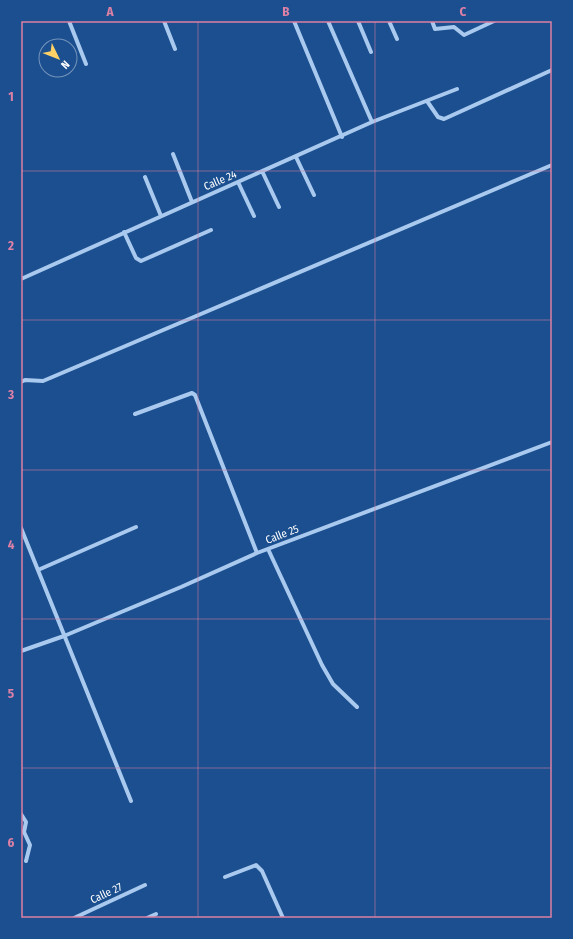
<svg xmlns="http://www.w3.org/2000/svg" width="573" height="939" font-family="'Fira Sans Condensed',sans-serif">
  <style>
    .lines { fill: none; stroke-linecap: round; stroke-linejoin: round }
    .street { stroke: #a9c9ee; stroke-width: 4 }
    .grid { fill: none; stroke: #dd80a5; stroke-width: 1; stroke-opacity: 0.55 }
    .labels { text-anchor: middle; stroke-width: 3; stroke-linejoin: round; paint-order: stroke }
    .street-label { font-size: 11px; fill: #fff; stroke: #1b4f8f }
    .neatline { fill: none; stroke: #dd80a5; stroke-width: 1.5 }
    .grid-label { font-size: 13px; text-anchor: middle; font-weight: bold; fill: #dd80a5 }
  </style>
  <rect width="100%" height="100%" fill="#1b4f8f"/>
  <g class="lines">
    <!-- street -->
    <path class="street" d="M69,21L86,64
      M164,21L175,49
      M294,21L342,137
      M328,21L372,122
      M358,21L371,52
      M389,21L397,39
      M432,21L435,29L454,27L464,35L494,21
      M427,101L438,117L444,119L552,70
      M173,154L192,202
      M296,157L314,195
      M262,171L279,207
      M145,177L161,216
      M238,182L254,216
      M124,232L136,258L141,261L211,230
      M21,279L372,122L457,89
      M21,382L25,380L43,381L552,165
      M135,414L192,393L195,395L257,553
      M21,528L131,801
      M268,549L322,665L333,684L357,707
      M38,570L136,527
      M21,651L64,636L181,587L257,553L552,442
      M21,814L26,822L24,832
      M21,831L24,832L30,845L26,861
      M225,877L256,865L262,871L283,918
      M74,918L145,885
      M147,918L156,914"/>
  </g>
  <!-- grid -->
  <path class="grid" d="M198,21V918M375,21V918M21,171H552M21,320H552M21,470H552M21,619H552M21,768H552"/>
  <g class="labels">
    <!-- street labels -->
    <g class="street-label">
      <text transform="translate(220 180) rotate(-23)" y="4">Calle 24</text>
      <text transform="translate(282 534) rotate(-21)" y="4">Calle 25</text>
      <text transform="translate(106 893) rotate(-25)" y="4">Calle 27</text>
    </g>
  </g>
  <!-- border -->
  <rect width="573" height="939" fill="none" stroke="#1b4f8f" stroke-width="44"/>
  <!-- north arrow -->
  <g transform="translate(58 58) rotate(133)"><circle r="19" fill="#1b4f8f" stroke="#7695bc"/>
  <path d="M0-3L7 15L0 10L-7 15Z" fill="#ffd166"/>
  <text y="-6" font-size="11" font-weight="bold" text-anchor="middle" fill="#ffffff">N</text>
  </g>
  <rect x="22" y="22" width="529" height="895" class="neatline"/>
  <g class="grid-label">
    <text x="110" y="16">A</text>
    <text x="286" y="16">B</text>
    <text x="463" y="16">C</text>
    <text x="11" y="101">1</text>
    <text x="11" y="250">2</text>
    <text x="11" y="399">3</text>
    <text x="11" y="549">4</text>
    <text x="11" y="698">5</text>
    <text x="11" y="847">6</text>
  </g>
</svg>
